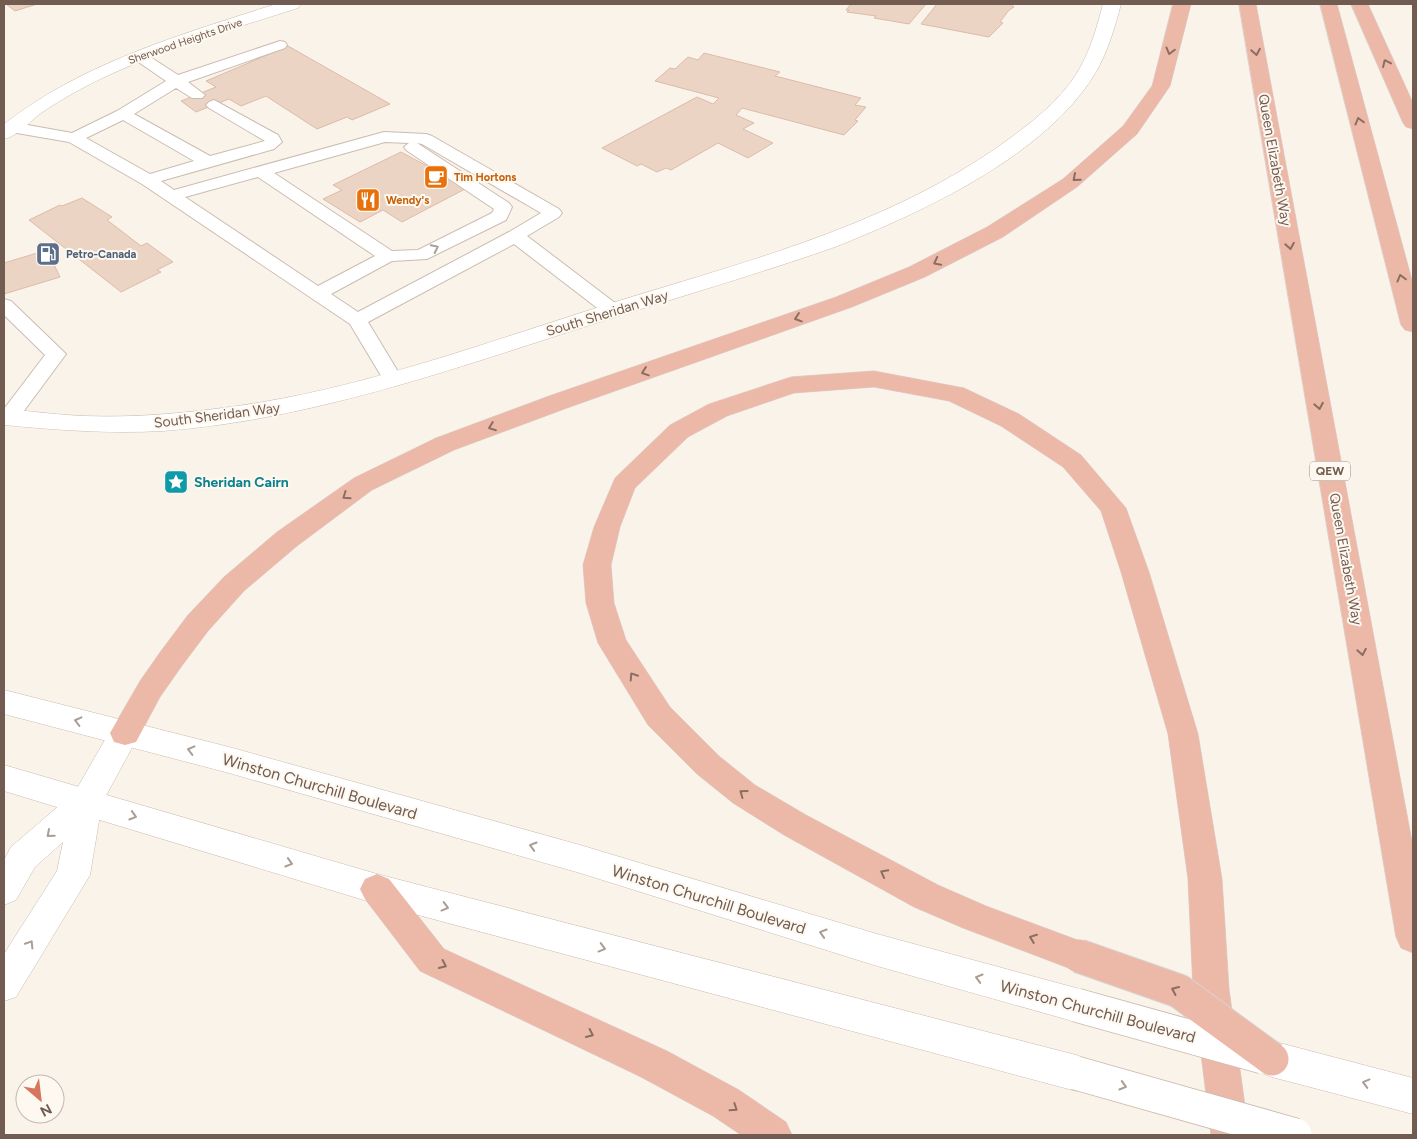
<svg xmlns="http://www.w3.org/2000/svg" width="1417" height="1139" font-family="Figtree,sans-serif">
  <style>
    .building { fill: #ecd4c5; stroke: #ddbba7 }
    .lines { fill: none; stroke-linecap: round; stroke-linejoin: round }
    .service-casing { stroke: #cbbcb1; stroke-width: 2 }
    .tertiary-casing { stroke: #cbbcb1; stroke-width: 1 }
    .secondary-casing { stroke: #cdbcaf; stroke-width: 1 }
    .motorway-casing { stroke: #d8d1ce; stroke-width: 1 }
    .service { fill: #fff; fill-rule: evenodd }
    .tertiary { fill: #fff; fill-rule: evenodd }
    .secondary { fill: #fff; fill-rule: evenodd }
    .motorway { fill: #ecb9a9; fill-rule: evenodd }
    .secondary-bridge-casing { stroke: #cdbcaf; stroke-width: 35; stroke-linecap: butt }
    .motorway-bridge-casing { stroke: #d8d1ce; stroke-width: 35; stroke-linecap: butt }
    .secondary-bridge { stroke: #fff; stroke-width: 33 }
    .motorway-bridge { stroke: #ecb9a9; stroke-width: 33 }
    .oneway { stroke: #8a6e62 }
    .oneway2 { stroke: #aa9d96 }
    .labels { text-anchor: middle; stroke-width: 4; stroke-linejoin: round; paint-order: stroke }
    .far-street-label { font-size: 11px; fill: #725b50; stroke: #fdf8f0 }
    .far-food-label { font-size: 11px; font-weight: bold; fill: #c56008; stroke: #fdf8f0; text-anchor: start }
    .far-service-label { font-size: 11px; font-weight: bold; fill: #4e5e75; stroke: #fdf8f0; text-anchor: start }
    .shield { fill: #fdf8f0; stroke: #9c8a80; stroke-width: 1 }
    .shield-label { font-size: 12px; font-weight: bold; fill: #725b50 }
    .street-label { font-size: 14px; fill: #725b50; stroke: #fdf8f0 }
    .culture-label { font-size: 14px; font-weight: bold; fill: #0d838f; stroke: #fdf8f0; text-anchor: start }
    .near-street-label { font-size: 16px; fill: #725b50; stroke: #fdf8f0 }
  </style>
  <rect width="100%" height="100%" fill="#faf3ea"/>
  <!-- building -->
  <path class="building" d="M6,4H37L15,11Z
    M851,4H926L909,24L874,18L876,16L847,12L849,10H846Z
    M937,4H1010L1014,7L1009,10L1000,22L1003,23L989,37L921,24Z
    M288,46L390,104L352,120L347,117L317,129L266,96L241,106L229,99L196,112L181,101L216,87L206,81Z
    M704,53L780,72L775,76L861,98L855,105L866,107L855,120L858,121L844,135L742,108L736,115L754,123L743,129L773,143L748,158L718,143L671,170L666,168L657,172L641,164L637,166L602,148L697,97L713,104L719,98L655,81L670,68L675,69L688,57L698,60Z
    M401,152L427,166L439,160L468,176L455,183L465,189L402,222L383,210L360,222L323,199L342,190L333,185Z
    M82,198L112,217L107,220L141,246L147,243L173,262L157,270L161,272L121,292L29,220L60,205L62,206Z
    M47,250L60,277L4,294V263Z"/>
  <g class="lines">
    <defs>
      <path id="service" d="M280,41L285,42L287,45L285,48L188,82L205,95L202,98H192L176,88L134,114L210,156L265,141L209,108L206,105L209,102L214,100L278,135L282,142L274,149L161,181L174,190L384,132L426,134L432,136L559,209L562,213L559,217L527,236L619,306L621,310L619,314L612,316L605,314L514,244L368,322L403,380L400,384L393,386L386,384L350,324L142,184L69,142L11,132L4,128L5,124L11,122L72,133L117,111L166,81L134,59L132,56L134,53H144L178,75ZM123,120L194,161L150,174L86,138ZM385,142L409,143L404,147L406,150L494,209L492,213L418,250L392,251L274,173ZM417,143L422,144L541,213L509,232L358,312L331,294L392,261L427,259L506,220L512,207L509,203ZM258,177L375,256L318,286L185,197Z
        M4,299L11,301L66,354L15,423H4V409L45,355L4,315Z"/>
      <path id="tertiary" d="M276,4H301L298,8C235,28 171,47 111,74C87,85 63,98 41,113C29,122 18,136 4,139V124C84,62 180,35 276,4Z
        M1103,4H1121C1115,27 1108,51 1096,72C1046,156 922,212 835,247C752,276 668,300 584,327C447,371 308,420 163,431C110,434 57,430 4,425V409C30,411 57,415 84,416C135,418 187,413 237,406C359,389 476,346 593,309C734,264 879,231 1002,144C1030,124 1059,102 1077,73C1090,52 1097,27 1103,4Z
        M125,721L136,724L140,733L102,803L90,875L16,997L4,1001V954L57,871L63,842L35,867L16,900L4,905V860L11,847L75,792L114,724Z"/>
      <path id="secondary" d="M4,690L229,747L580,845L877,934L1076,988L1089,993L1094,1005L1089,1017L1076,1022L877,966L580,873L229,773L4,714Z
        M4,765L377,874L1076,1055L1089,1060L1094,1073L1089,1086L1076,1091L377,904L4,791Z
        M1272,1041L1413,1078V1114L1272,1077L1259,1072L1254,1059L1259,1046Z"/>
      <path id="motorway" d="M1173,4H1191L1170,86L1137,134L1077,187L1003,237L925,277L852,307L567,408L454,450L372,490L297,546L244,591L208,631L181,667L160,697L136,742L125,745L114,742L110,733L140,681L161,651L188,615L224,577L277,532L354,478L436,438L549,396L836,297L909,267L987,227L1063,179L1123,126L1152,86Z
        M1239,4H1256L1413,847V953L1401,948L1396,937Z
        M1320,4H1337L1413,284V332L1405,330L1401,325Z
        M1351,4H1368L1413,103V129L1406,127L1403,123Z
        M874,371L964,388L1019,414L1081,455L1126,508L1149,572L1198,734L1222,879L1229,989L1249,1135H1211L1193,989L1188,879L1168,734L1121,572L1101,511L1063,467L1001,426L949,401L874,387L794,393L727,416L688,437L635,488L620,527L611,565L614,603L626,640L670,707L719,756L755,785L806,815L938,885L986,906L1091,945L1096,956L1091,967L1079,972L963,928L914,907L784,835L733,803L697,774L648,725L598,643L586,603L583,565L594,527L615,478L670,425L709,404L791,377Z
        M377,874L389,879L444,949L667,1051L739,1090L786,1122L792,1135H741L713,1116L641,1077L420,971L365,899L360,889L365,879Z"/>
    </defs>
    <!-- service casing -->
    <use href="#service" class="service-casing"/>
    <!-- tertiary casing -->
    <use href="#tertiary" class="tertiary-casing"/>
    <!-- secondary casing -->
    <use href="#secondary" class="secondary-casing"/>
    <!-- motorway casing -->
    <use href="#motorway" class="motorway-casing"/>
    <!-- service -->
    <use href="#service" class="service"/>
    <!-- tertiary -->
    <use href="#tertiary" class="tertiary"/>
    <!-- secondary -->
    <use href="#secondary" class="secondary"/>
    <!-- motorway -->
    <use href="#motorway" class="motorway"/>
    <defs>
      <path id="secondary-bridge" d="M1076,1005L1263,1057
        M1076,1073L1295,1135"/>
      <path id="motorway-bridge" d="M1079,956L1179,991L1272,1059"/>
    </defs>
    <!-- secondary-bridge casing -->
    <use href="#secondary-bridge" class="secondary-bridge-casing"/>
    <!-- motorway-bridge casing -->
    <use href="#motorway-bridge" class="motorway-bridge-casing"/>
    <!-- secondary-bridge -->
    <use href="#secondary-bridge" class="secondary-bridge"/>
    <!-- motorway-bridge -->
    <use href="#motorway-bridge" class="motorway-bridge"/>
  </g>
  <!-- one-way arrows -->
  <defs><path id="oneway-chevron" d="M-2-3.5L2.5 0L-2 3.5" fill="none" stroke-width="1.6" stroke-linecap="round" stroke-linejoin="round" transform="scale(1.25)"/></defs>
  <g class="oneway">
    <use href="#oneway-chevron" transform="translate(1170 51) rotate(105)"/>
    <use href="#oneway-chevron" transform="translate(1256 52) rotate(80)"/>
    <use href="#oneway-chevron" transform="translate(1386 63) rotate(-115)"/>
    <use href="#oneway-chevron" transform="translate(1359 121) rotate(-105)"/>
    <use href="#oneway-chevron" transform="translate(1076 178) rotate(139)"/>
    <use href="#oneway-chevron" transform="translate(1290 246) rotate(80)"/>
    <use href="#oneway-chevron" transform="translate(937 262) rotate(153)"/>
    <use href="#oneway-chevron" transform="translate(1401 278) rotate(-105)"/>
    <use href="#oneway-chevron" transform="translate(798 318) rotate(161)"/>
    <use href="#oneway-chevron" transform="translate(645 372) rotate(161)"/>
    <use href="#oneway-chevron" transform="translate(1319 406) rotate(80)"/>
    <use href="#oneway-chevron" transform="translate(492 427) rotate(159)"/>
    <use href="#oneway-chevron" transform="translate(346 496) rotate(145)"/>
    <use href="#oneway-chevron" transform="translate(1362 652) rotate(80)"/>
    <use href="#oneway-chevron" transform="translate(633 676) rotate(-123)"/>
    <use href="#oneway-chevron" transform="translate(743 793) rotate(-144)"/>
    <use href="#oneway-chevron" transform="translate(884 873) rotate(-152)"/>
    <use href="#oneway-chevron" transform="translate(1033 938) rotate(-159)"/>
    <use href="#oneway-chevron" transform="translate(443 965) rotate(25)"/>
    <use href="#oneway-chevron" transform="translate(1175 990) rotate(-156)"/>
    <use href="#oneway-chevron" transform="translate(590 1034) rotate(25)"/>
    <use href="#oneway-chevron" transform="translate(734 1108) rotate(34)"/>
  </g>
  <g class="oneway2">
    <use href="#oneway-chevron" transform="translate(435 248) rotate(-26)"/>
    <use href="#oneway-chevron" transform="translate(78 721) rotate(-166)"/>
    <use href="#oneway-chevron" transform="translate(191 750) rotate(-166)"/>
    <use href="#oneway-chevron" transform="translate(133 816) rotate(17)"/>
    <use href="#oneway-chevron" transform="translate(50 834) rotate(139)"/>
    <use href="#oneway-chevron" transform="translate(533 846) rotate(-164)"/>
    <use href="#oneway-chevron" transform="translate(289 863) rotate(17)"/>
    <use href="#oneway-chevron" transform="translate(445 907) rotate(15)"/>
    <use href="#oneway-chevron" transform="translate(823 933) rotate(-163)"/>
    <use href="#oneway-chevron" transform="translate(30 944) rotate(-58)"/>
    <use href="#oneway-chevron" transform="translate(602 948) rotate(15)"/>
    <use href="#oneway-chevron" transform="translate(979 978) rotate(-164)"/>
    <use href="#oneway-chevron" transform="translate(1366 1083) rotate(-165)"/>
    <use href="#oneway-chevron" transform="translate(1123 1086) rotate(16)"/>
  </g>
  <!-- icons -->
  <defs>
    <symbol id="cafe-square" viewBox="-11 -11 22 22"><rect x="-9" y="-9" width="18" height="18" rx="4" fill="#e8710a" stroke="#fdf8f0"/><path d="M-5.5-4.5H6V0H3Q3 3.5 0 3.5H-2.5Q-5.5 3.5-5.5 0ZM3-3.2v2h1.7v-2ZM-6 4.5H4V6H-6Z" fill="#fff"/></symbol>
    <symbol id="restaurant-square" viewBox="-11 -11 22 22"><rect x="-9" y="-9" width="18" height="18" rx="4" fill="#e8710a" stroke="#fdf8f0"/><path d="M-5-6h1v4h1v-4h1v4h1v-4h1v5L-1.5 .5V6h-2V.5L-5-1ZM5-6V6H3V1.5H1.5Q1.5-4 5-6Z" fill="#fff"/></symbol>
    <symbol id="fuel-square" viewBox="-11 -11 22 22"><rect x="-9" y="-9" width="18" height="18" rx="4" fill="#5c6f8a" stroke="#fdf8f0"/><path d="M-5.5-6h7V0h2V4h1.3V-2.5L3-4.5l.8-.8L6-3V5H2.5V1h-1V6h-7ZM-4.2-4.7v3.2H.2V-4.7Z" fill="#fff"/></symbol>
    <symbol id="sight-square" viewBox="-11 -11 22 22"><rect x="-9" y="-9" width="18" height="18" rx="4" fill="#0f9aa8" stroke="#fdf8f0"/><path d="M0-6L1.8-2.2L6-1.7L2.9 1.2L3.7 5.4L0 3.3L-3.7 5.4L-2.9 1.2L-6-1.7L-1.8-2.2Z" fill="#fff"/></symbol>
  </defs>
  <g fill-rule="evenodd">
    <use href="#cafe-square" x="422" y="163" width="28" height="28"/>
    <use href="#restaurant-square" x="354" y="186" width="28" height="28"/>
    <use href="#fuel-square" x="34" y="240" width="28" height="28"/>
    <use href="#sight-square" x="162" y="468" width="28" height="28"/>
  </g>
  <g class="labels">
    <!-- far-street labels -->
    <g class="far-street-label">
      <text transform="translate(185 41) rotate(-19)" y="4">Sherwood Heights Drive</text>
    </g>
    <!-- far-food labels -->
    <g class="far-food-label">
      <text x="454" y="181">Tim Hortons</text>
      <text x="386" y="204">Wendy's</text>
    </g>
    <!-- far-service labels -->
    <g class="far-service-label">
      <text x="66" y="258">Petro-Canada</text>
    </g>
    <!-- shield labels -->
    <rect class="shield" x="1310" y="461.5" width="40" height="19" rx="4"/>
    <g class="shield-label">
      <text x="1330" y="475">QEW</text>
    </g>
    <!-- street labels -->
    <g class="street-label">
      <text transform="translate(1275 160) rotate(80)" y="5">Queen Elizabeth Way</text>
      <text transform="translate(607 313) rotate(-17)" y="5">South Sheridan Way</text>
      <text transform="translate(217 415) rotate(-7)" y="5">South Sheridan Way</text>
      <text transform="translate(1346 559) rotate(80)" y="5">Queen Elizabeth Way</text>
    </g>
    <!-- culture labels -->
    <g class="culture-label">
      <text x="194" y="487">Sheridan Cairn</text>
    </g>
    <!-- near-street labels -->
    <g class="near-street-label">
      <text transform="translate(320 786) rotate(16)" y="6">Winston Churchill Boulevard</text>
      <text transform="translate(709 899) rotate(17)" y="6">Winston Churchill Boulevard</text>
      <text transform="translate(1098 1011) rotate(15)" y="6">Winston Churchill Boulevard</text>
    </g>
  </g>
  <!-- border -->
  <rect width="1417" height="1139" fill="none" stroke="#725b50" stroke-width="10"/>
  <!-- north arrow -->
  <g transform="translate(40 1099) rotate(152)"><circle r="24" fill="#fdf8f0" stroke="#c5b9b0"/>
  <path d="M0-4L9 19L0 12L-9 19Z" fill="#d5765e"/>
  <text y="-8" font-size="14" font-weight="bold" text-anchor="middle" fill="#725b50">N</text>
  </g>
</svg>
